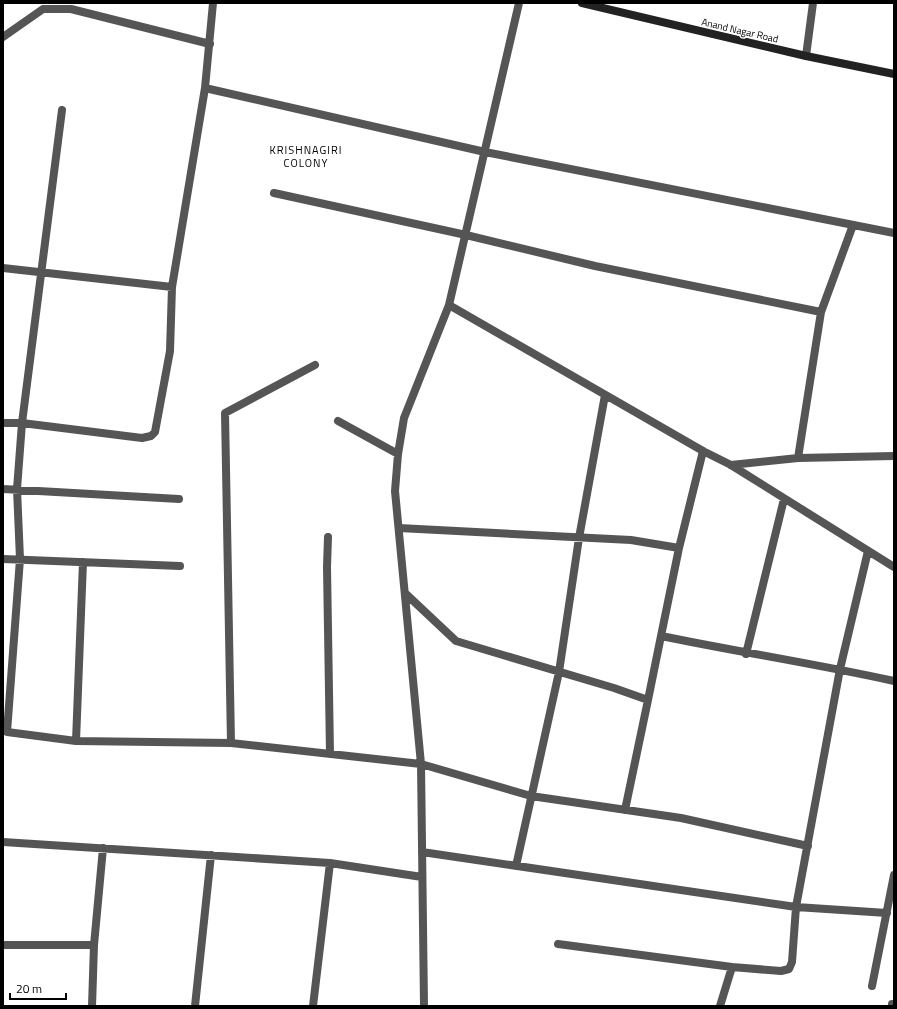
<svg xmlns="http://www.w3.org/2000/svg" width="897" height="1009" font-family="'Titillium Web',sans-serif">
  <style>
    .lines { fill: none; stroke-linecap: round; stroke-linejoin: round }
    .street { stroke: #555; stroke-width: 8 }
    .secondary { stroke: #222; stroke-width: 8 }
    .labels { text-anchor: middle; stroke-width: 3; stroke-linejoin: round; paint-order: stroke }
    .street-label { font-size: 10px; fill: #000; stroke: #fff }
    .neighbourhood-label { font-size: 11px; letter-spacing: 1px; fill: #000; stroke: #fff }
  </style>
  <rect width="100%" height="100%" fill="#fff"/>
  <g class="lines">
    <!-- street -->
    <path class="street" d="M3,37L43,9H71L210,44
      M806,56L813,3
      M205,88L485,152L894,233
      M274,193L466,235L595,266L821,312L853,225
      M3,268L172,287L205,88L213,3
      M172,287L170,351L155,432L151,436L142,438L22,423L17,489L20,559L7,732L76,741L231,743L421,764L531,796L681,818L808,846
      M449,305L703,451L731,465L894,567
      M338,421L398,454
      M3,423H22L62,110
      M798,458L821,312
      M731,465L798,458L894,456
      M3,489L179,499
      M399,528L631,540L679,548L661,636
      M328,537L327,567L330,754
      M679,548L703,451
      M3,559L180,566
      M406,594L456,641L614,688L648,700L661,636C739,652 817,664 894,681
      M746,654L784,499
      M76,741L83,562
      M231,743L225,413L315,365
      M625,810L648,700
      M3,842L330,863L422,877
      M422,852L796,907L840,669L868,551
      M516,866L559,672L579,538L605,395
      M558,944L732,967
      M3,945H94
      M872,986L894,875
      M92,1006L94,945L103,848
      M195,1006L211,855
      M313,1006L330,863
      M424,1006L421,764L395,491L398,454L404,418L449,305L519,3
      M720,1006L732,967L781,971L789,969L792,962L796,907L887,913
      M892,1006V1004"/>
    <!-- secondary -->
    <path class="secondary" d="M582,3L806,56L894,74"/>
  </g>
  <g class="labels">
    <!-- street labels -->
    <g class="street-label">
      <text transform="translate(740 30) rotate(13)" y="4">Anand Nagar Road</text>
    </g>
    <!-- neighbourhood labels -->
    <g class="neighbourhood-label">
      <text x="306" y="154">KRISHNAGIRI<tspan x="306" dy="13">COLONY</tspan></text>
    </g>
  </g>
  <!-- border -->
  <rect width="897" height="1009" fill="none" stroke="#000000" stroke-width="8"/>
  <!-- scale -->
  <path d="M10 993v6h56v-6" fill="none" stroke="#000000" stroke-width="2"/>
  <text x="16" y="993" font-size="12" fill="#000000" stroke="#ffffff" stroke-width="3" paint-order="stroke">20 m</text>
</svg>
